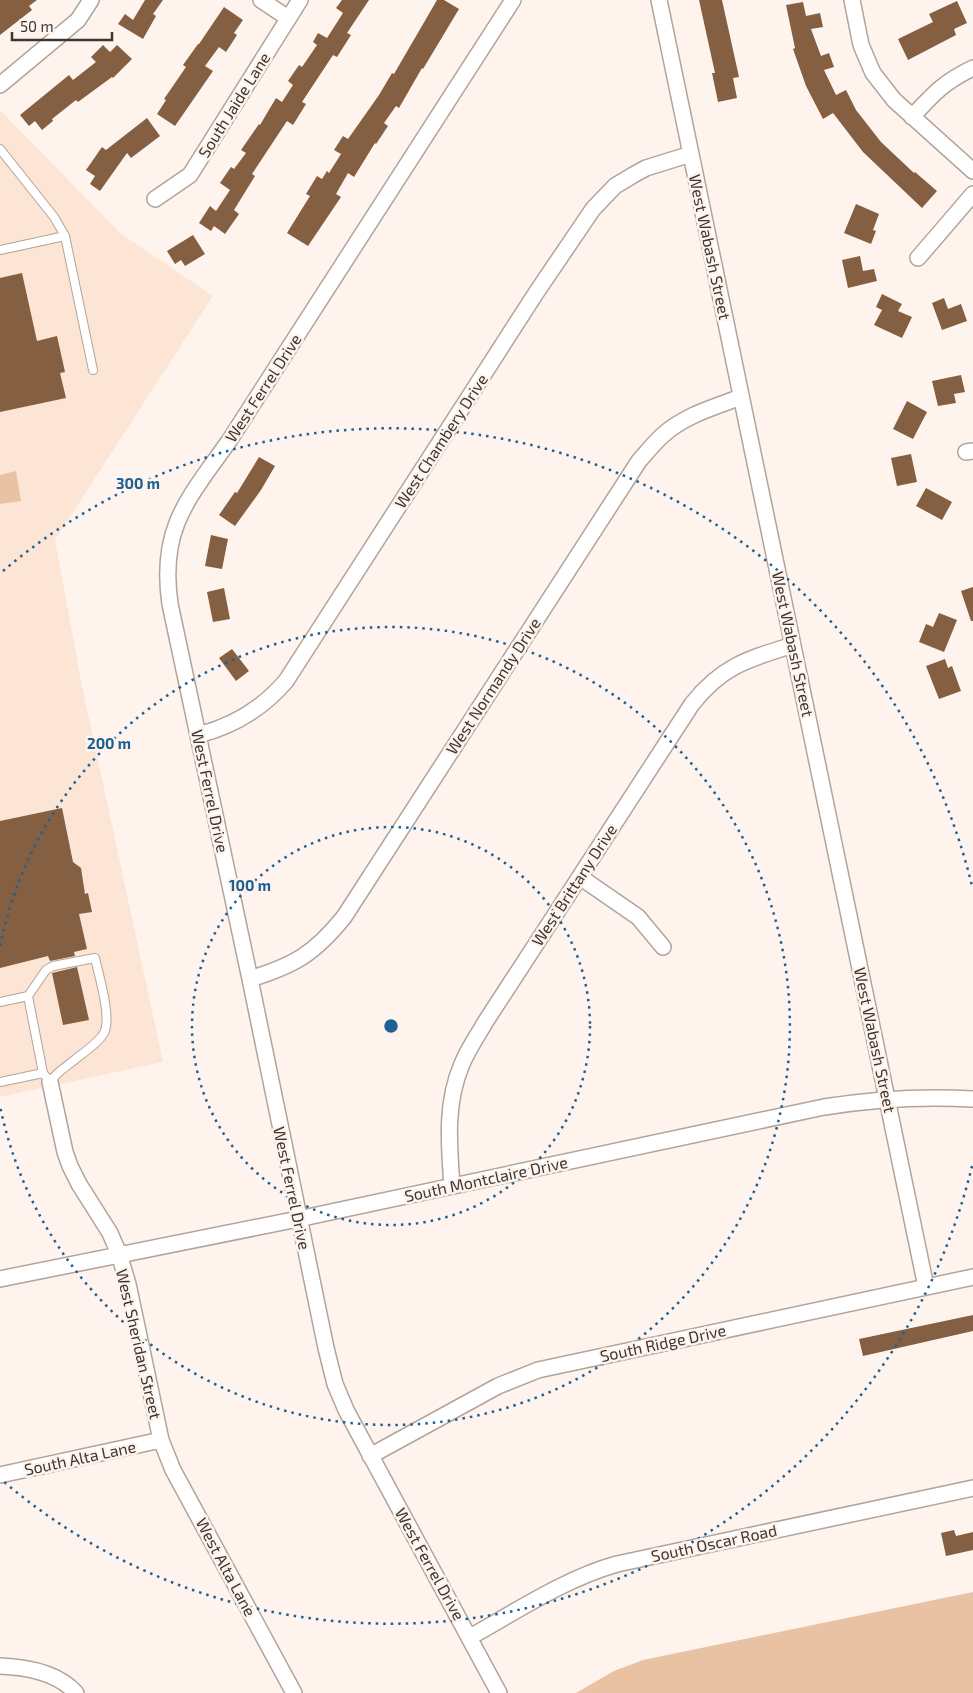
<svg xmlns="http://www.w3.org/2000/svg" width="973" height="1693" font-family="'Exo 2',sans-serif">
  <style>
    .built { fill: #fce5d4 }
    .green { fill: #e9c1a3 }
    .building { fill: #845f41 }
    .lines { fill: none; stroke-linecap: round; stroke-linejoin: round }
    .lane-casing { stroke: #b3a499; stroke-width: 10 }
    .street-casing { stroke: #b3a499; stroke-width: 18 }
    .lane { stroke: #fff; stroke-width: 8 }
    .street { stroke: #fff; stroke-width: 15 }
    .ring { fill: none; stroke: #1b6196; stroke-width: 2.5; stroke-dasharray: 2.5 5 }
    .labels { text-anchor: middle; stroke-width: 5; stroke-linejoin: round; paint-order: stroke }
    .street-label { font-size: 16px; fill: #3c3631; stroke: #fef4ed }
    .centre { fill: #1b6196; stroke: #fef4ed; stroke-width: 2.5 }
    .ring-label { font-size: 15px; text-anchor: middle; font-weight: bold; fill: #1b6196; stroke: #fef4ed; stroke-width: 5; stroke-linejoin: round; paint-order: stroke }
  </style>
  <rect width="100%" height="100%" fill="#fef4ed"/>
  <!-- built -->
  <path class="built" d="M0,110L120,233L213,296L55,540L82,686L163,1062L0,1097Z"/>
  <!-- green -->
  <path class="green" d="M16,471L21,501L0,504V475Z
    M973,1592V1693H576L614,1671L643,1660Z"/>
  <!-- building -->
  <path class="building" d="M0,0H37L29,6L32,10L0,35Z
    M145,0H163L153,14L156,16L143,39L118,24L125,14L133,20Z
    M342,0H369L347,33L351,35L337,57L333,55L302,102L306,104L293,125L287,121L252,174L255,176L234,210L239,214L225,234L214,226L211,231L199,223L210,206L216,211L230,190L220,183L231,167L234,169L246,153L241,150L259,124L260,125L276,98L282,102L293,85L288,81L299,65L302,67L317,45L313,42L318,33L327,38L343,13L336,8Z
    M437,0H444L459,9L423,69L422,68L399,108L396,106L384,123L388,126L376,144L375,143L354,177L348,173L336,194L341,197L308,246L287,233L310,196L306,194L317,176L322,179L327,171L329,173L341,154L334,150L343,136L348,139L379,95L392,73L394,74Z
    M699,0H722L739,77L733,78L737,98L718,102L712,73H715Z
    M957,1L967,23L954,29L956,35L908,60L898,39L933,22L929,14Z
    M803,2L806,16L820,13L823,27L811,29L821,56L829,53L834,67L824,70L836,95L846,90L856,110L881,142L914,173L915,172L937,191L922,208L863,152L833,113L823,119L806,86L793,49L795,48L786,5Z
    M224,7L243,20L234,33L237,35L226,52L219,47L205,66L213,71L175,126L157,114L166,100L164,99L186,67L183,65L198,44H199Z
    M103,45L110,52L117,45L132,59L113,78L112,77L78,102L76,100L52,119L53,121L42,130L35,121L29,126L20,115L69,75L73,80L96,62L91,57Z
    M147,118L160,136L131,158L127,153L100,191L90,184L95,176L86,170L102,147L106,150Z
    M856,204L879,214L873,230L876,231L871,244L844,233Z
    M193,235L205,254L185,266L181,260L175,264L167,251Z
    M860,256L863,271L874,269L877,281L848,288L842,260Z
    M22,273L37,341L57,336L65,372L60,373L66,398L0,412V278Z
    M882,294L902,304L898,311L912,317L902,338L874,325L882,310L876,307Z
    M944,298L948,309L961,304L967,321L942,330L932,303Z
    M961,375L965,392L954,394L956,403L938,406L932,381Z
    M907,401L927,412L913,439L893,429Z
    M911,454L917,482L897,486L891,458Z
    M259,457L275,466L261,490L235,526L219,515L235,492L237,493Z
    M926,488L952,502L942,520L916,506Z
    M211,535L228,539L222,569L205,566Z
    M973,587V621H971L961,591Z
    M224,588L230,619L213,622L207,592Z
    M939,613L957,620L944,652L919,642L926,624L933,627Z
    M232,649L249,671L236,681L219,658Z
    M945,659L948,668L952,666L961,691L939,699L926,666Z
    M62,808L73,862L81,868L85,894L88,893L92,912L79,914L87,949L74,952L75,956L50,961L48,956L0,968V821Z
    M77,967L89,1020L63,1025L52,973Z
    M973,1315V1331L863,1356L859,1339Z
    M954,1530L956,1536L973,1532V1550L946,1556L941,1533Z"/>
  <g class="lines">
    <defs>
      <path id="lane" d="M0,149L54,217L65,236L93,370
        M0,250L65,236
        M0,1002L28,996L46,970L53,966L95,958C99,976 112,1018 104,1033C99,1042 86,1051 78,1057C67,1067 59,1069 50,1082L43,1073L28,996
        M0,1082L43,1073"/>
      <path id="street" d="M261,0L288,18
        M659,0L926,1287
        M852,0L861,45L873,73L894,100L973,171
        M0,85L78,20L91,0
        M912,117C934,93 944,82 973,68
        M155,199L190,175L300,0
        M918,258L973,194
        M966,452L973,451
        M198,735C234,726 262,709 286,681L536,293L593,209L615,186L635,174L646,168L691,154
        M580,877L638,917L663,947
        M250,979C295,965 314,954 344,917L639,461C647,452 655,442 663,435C685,415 715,407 741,397
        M50,1082L65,1152L70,1166L79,1184L110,1233L119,1254L128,1284L161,1440L173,1470L294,1693
        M452,1186C449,1145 445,1103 462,1064C468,1049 478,1035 486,1021L692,704C722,666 748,659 793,645
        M0,1279L298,1219L824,1107C874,1099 923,1096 973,1099
        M370,1456L498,1386L538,1370L973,1277
        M0,1475L161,1440
        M470,1637C517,1611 564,1579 617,1564L973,1488
        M0,1666C27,1667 57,1672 76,1693
        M499,1693L346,1410L335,1384L326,1348L250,979L170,604C159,528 188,499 229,441L513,0"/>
    </defs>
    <!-- lane casing -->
    <use href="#lane" class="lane-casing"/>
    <!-- street casing -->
    <use href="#street" class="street-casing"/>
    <!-- lane -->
    <use href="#lane" class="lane"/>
    <!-- street -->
    <use href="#street" class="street"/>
  </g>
  <!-- distance rings -->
  <g class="ring">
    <circle cx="391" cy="1026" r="199"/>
    <path d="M0 946A399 399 0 1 1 0 1106"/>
    <path d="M972 1166A598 598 0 0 1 3 1481M3 571A598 598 0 0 1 972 886"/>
  </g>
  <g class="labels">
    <!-- street labels -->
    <g class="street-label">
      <text transform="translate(234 105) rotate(-58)" y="6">South Jaide Lane</text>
      <text transform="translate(710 247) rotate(78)" y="6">West Wabash Street</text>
      <text transform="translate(263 388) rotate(-57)" y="6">West Ferrel Drive</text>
      <text transform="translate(441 441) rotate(-57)" y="6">West Chambery Drive</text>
      <text transform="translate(793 644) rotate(78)" y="6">West Wabash Street</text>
      <text transform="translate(493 686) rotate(-57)" y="6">West Normandy Drive</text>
      <text transform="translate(210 791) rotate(78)" y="6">West Ferrel Drive</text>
      <text transform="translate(574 885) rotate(-57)" y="6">West Brittany Drive</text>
      <text transform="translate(875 1040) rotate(78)" y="6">West Wabash Street</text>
      <text transform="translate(486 1179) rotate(-12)" y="6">South Montclaire Drive</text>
      <text transform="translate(292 1188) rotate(78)" y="6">West Ferrel Drive</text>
      <text transform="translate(663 1343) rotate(-12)" y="6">South Ridge Drive</text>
      <text transform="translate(139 1344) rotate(77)" y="6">West Sheridan Street</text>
      <text transform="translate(80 1458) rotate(-12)" y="6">South Alta Lane</text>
      <text transform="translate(714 1543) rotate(-12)" y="6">South Oscar Road</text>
      <text transform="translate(430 1564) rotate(61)" y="6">West Ferrel Drive</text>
      <text transform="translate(226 1567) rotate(62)" y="6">West Alta Lane</text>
    </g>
  </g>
  <circle cx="391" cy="1026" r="8" class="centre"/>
  <g class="ring-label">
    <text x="138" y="489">300 m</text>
    <text x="109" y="749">200 m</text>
    <text x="250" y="891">100 m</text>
  </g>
  <!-- scale -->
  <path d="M12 32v8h100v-8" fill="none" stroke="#3c3631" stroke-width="2.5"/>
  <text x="20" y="32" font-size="15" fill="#3c3631" stroke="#fef4ed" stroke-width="4" paint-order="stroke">50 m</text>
</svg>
